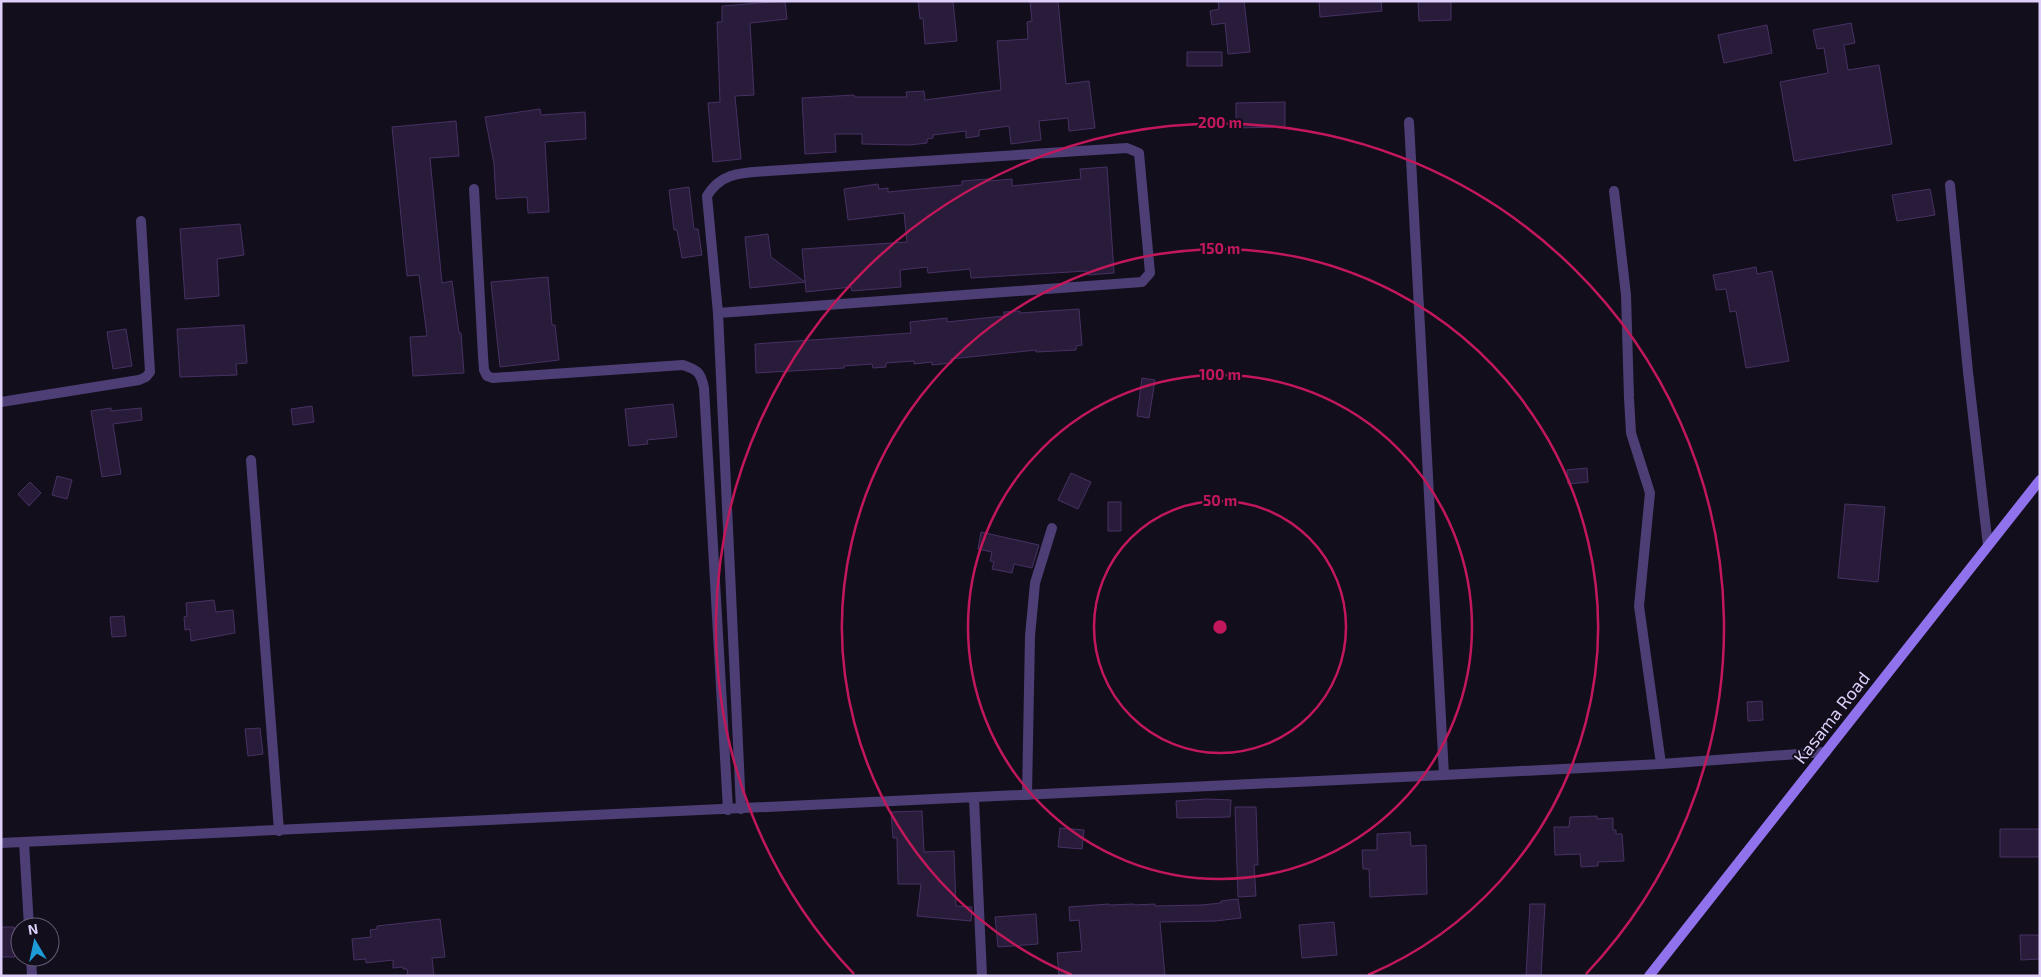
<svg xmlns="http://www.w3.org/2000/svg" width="2041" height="977" font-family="'Exo 2',sans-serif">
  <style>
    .building { fill: #291c3a; stroke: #463163 }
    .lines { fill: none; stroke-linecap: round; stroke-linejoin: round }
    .lane { stroke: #4d3f75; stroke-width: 10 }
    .street { stroke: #4d3f75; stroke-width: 10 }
    .secondary { stroke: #9172ed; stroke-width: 10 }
    .ring { fill: none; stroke: #c2185b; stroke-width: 2.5 }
    .labels { text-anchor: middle; stroke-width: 4; stroke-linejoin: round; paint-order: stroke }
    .street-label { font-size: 18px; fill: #ddcff9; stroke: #130e1c }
    .centre { fill: #c2185b; stroke: #130e1c; stroke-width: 2.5 }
    .ring-label { font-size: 15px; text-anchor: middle; font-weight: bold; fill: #c2185b; stroke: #130e1c; stroke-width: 4; stroke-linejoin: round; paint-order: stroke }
  </style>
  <rect width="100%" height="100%" fill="#130e1c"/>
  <!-- building -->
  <path class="building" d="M785,1L787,19L750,23L754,95L735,96L741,159L713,162L708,103L720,102L717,22H722V6Z
    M918,1H953L957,41L925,44L923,18L920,19Z
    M1030,1H1058L1066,84L1089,81L1095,128L1069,131L1068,118L1039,121L1041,140L1011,144L1009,126L979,130V136L966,138V131L933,135V138L927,139V143L910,145L862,144V134H835L836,152L805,154L802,98L854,95L855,97H907L906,92L924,91L925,100L1001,90L997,41L1028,39L1027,22L1032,21Z
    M1218,1H1244L1250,52L1228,54L1225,23L1212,25L1210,11L1219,9Z
    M1319,1H1381L1382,11L1320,17Z
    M1418,1H1451V20L1419,21Z
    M1851,23L1855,43L1844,45L1848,70L1879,65L1892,144L1794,161L1780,82L1828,73L1824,48L1817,49L1813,30Z
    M1767,25L1772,53L1724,63L1718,35Z
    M1187,52H1222V66H1187Z
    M1285,102V127L1236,128V103Z
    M540,109L541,115L585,112L586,139L545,142L549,212L528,213L527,197L496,199L494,164L485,117Z
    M456,121L459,156L430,158L442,283L452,281L459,333H461L464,373L413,376L410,337L427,336L419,275L407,276L392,127Z
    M1107,167L1114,273L1088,275L1087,271L971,278L970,269L928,273L927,267L900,270L901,287L852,291L851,287L806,292L802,249L907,242L904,213L848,220L844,189L878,184L879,189L888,188V192L962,185V181L989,179V181L1012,179V186L1081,179L1080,169Z
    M689,187L694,229H698L702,255L682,258L677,230H674L669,190Z
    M1930,189L1935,215L1897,221L1892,195Z
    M240,224L244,255L217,259L219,296L185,299L180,229Z
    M768,234L771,257L805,282L750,288L745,237Z
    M1756,267L1757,274L1772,271L1789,361L1746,368L1736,311L1730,312L1726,289L1716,290L1713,275Z
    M548,277L552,325H555L559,360L500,367L491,282Z
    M1079,309L1082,345L1076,346V350L1036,352V350L951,359L952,363L932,365V362L914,364V361L886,363V367L873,368L872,364L844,366V368L756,373L755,344L911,333L910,322L947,318V322L1004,316V312L1020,311V313Z
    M244,325L247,363L236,364L237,375L180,377L177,329Z
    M126,329L132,366L113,369L107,332Z
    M1142,378L1155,380L1149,418L1137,416Z
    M673,404L677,437L647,440L648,444L629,446L625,409Z
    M312,406L314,422L293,425L291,409Z
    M111,408V411L141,408L142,420L113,424L121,474L102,477L91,411Z
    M1587,468L1588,482L1568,484L1567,470Z
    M1071,473L1091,482L1078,509L1058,500Z
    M57,476L72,480L67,499L52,495Z
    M30,482L41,493L29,506L18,494Z
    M1108,502H1121V531H1108Z
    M1845,504L1885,507L1878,582L1838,578Z
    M981,532L1039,545L1032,568L1014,564L1012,573L992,569L994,562L990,561L992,552L978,549Z
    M214,600L216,612L233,610L235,633L191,641L190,629L185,630L184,617L187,616L186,603Z
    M124,616L126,636L112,637L110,617Z
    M1762,701L1763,720L1748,721L1747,702Z
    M260,728L263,754L248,756L245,729Z
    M1207,799L1231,800L1230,817L1177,818L1176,801Z
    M1235,807H1256L1258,865H1254L1256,896L1238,897Z
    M922,811L924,852L954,851L956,906L972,907L971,921L917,916L921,884H898L897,838H893L891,812Z
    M1597,816V819L1613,818V830H1616V834H1622L1624,861L1598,862V866L1581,867L1580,854L1555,855L1554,827H1569L1570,817Z
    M1060,828L1084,830L1082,849L1058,847Z
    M2000,829H2040V857H2000Z
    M1410,832L1411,846L1426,845L1427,894L1370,897L1369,869H1363L1362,850H1377V834Z
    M1238,899L1241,918L1216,921L1160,922L1165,976H1059L1057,953L1082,951L1079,920L1070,921L1069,907L1109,904L1110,905L1134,904V905L1155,904V906L1201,905L1221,903V901Z
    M1530,904H1545L1541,976H1526Z
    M1036,914L1038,944L998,947L995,917Z
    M440,919L445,957L432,958L434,976H408L407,969H403V967L393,968V960L366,963V959L354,960L352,939L371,937L370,930L377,929V926Z
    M1334,922L1337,955L1302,958L1299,925Z
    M1,927H14L15,957H1Z
    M2020,935H2040V959L2021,960Z"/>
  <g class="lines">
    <!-- lane -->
    <path class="lane" d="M251,460L279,831
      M1027,795L1030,636L1035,583L1052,528"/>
    <!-- street -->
    <path class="street" d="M1409,122L1444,775
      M1950,185L1968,372L1988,546
      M474,189L483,356L484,370L487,376L493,378L683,365C698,370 701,373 704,388L728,810
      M1614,191L1626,295L1629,398L1631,433L1650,493L1639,606L1661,764
      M718,313L1142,282L1150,273L1139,153L1127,148L768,171C742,173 721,172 707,196L718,313L741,809
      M1,402L139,380L146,377L150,372L141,221
      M974,798L982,976
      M24,842L29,927
      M1,843L1444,775L1661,764L1826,752
      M31,957L32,976"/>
    <!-- secondary -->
    <path class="secondary" d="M1649,976L2040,480"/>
  </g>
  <!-- distance rings -->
  <g class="ring">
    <circle cx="1220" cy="627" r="126"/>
    <circle cx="1220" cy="627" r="252"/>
    <path d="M1072 975A378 378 0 1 1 1368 975"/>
    <path d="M854 974A504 504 0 1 1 1586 974"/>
  </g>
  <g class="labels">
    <!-- street labels -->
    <g class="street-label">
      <text transform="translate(1832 718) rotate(-52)" y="6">Kasama Road</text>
    </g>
  </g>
  <circle cx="1220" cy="627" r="8" class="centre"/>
  <g class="ring-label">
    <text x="1220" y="128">200 m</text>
    <text x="1220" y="254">150 m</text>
    <text x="1220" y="380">100 m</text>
    <text x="1220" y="506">50 m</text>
  </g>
  <!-- border -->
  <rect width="2041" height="977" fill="none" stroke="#ddcff9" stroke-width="5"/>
  <!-- north arrow -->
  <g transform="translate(35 942) rotate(351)"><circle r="24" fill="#130e1c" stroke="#645b74"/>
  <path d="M0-4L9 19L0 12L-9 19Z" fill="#1c9bd7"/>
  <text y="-8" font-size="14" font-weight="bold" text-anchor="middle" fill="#ddcff9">N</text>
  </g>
</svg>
